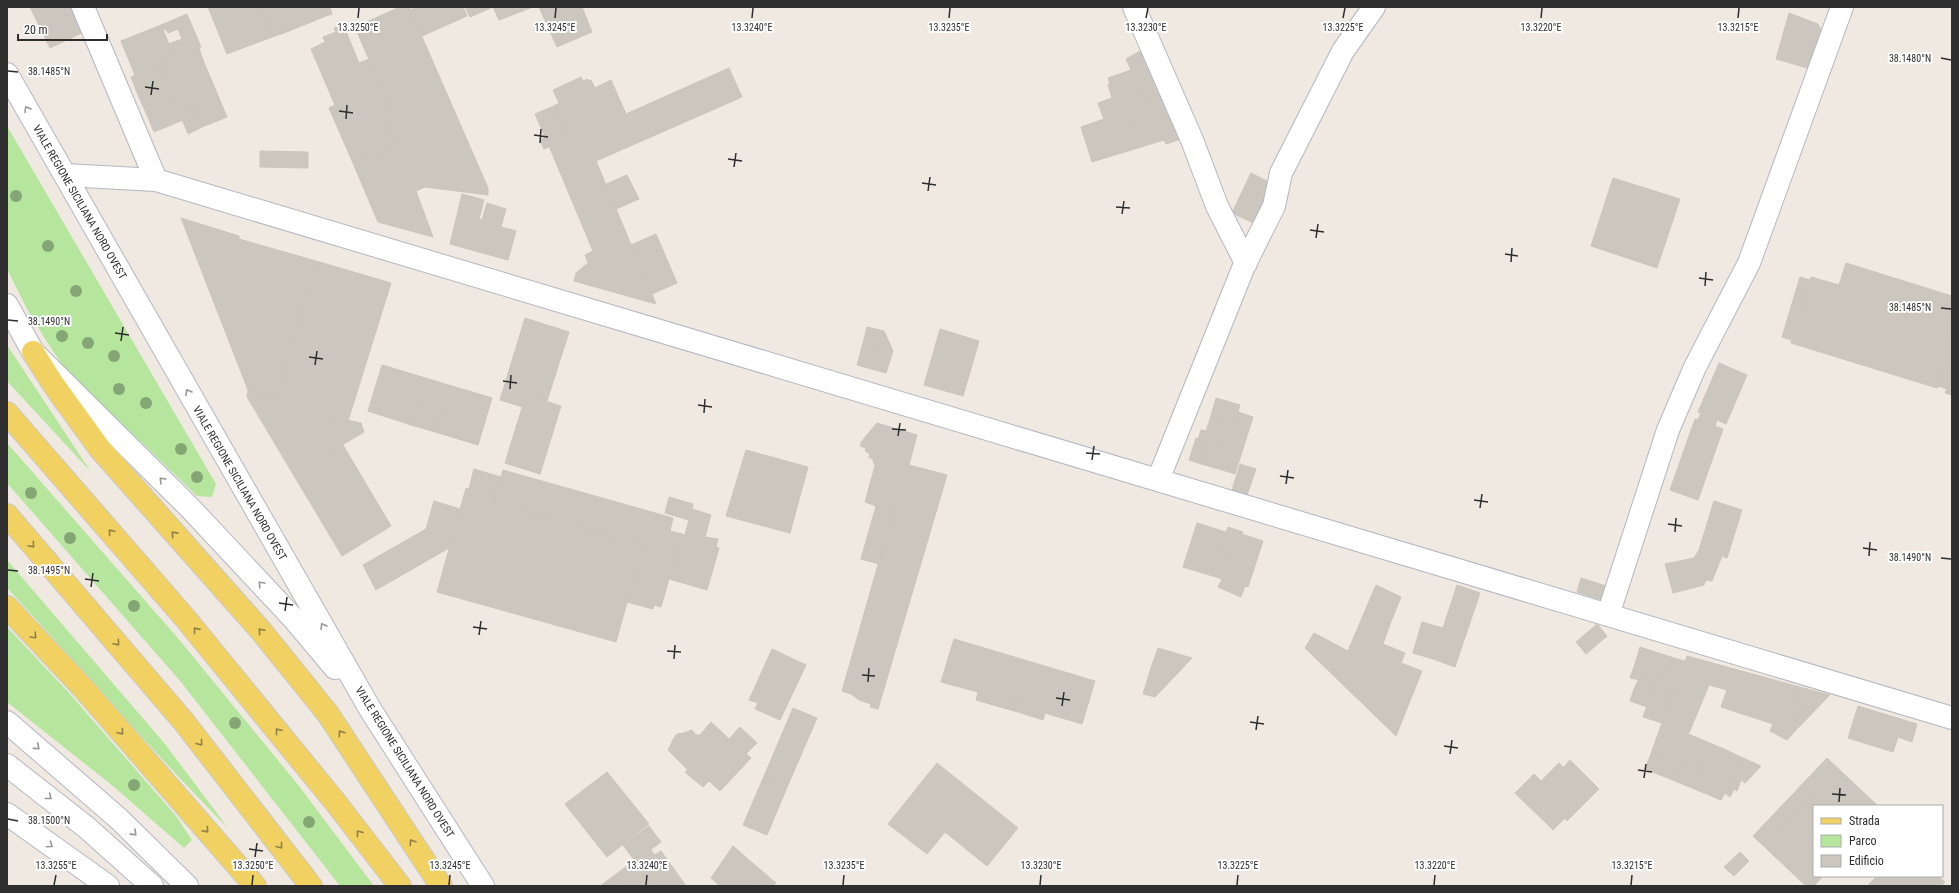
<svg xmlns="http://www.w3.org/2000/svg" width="1959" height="893" font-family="'Roboto Condensed',sans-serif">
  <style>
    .green { fill: #b6e59e }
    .building { fill: #cbc7bf; stroke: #cbc5ba }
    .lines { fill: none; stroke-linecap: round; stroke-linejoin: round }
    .street-casing { stroke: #b4b7c1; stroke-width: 24 }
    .secondary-casing { stroke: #b4b7c1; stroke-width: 24 }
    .primary-casing { stroke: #c9c9c9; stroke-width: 24 }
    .street { stroke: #fff; stroke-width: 22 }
    .secondary { stroke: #fff; stroke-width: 22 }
    .primary { stroke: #f2d163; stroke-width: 22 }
    .tree { fill: #84a574 }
    .oneway { stroke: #969696 }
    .oneway2 { stroke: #908048 }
    .ticks { fill: none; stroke: #2e2e2e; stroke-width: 1.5 }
    .labels { text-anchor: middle; stroke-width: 4; stroke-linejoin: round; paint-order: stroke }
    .street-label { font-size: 11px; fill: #2e2e2e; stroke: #fff }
    .ticks-label { font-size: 10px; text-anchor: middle; fill: #2e2e2e; stroke: #fff; stroke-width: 4; stroke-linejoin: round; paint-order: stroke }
  </style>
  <rect width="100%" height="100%" fill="#efe9e1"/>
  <!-- green -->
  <path class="green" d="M7,126L216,484L212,497L197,496L65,369L47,342L26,307L7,269Z
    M7,345L91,472L7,381Z
    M7,443L177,637L299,786L374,886H340L181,682L7,483Z
    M7,560L165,744L228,828C151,751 81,667 7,588Z
    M7,627L70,694L176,816L192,840L184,848L113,786L7,702Z"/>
  <!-- building -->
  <path class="building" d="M30,7H77L88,30L50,48Z
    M208,7H266L261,9L272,37L227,54Z
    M266,7H273L284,33L272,37L261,9Z
    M273,7H322L326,16L284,33Z
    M322,7H330L332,14L326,16Z
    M400,7H409L488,188V195L425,187L416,191L433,237L378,222L353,163L397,147L386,121L394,118L355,27Z
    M417,7H463L467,16L422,36L410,10Z
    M465,7H493L470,17Z
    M493,7H533L499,20Z
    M539,7H582L592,32L557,47Z
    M1789,13L1818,24L1827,40L1820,61L1810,58L1807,68L1776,59Z
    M187,14L201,47L175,58L169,44L182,39L178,29L168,33L166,29L163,30L161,25Z
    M343,24L359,63L369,59L394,118L386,121L397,147L353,163L329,108L335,105L311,49L325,42L323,37L336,32L334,28Z
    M161,25L175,58L135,75L121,41Z
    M199,48L203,60L199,62L194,51Z
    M1142,50L1187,137L1166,144L1164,140L1092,162L1081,127L1104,119L1106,125L1114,122L1117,131L1158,117L1153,102L1148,104L1142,87L1112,98L1108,85L1110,84L1108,78L1131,70L1126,59Z
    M194,51L199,62L203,60L227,117L202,127L193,104L178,109L160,64Z
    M160,64L167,83L138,95L131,77Z
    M729,68L742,97L596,161L656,304L574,281L576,273L588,263L585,255L593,251L549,146L568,138L554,106L559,103L553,90L581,77L583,81L588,79L589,81L591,80L595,88L611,80L626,114Z
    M167,83L176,103L147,115L138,95Z
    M1142,87L1148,104L1153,102L1158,117L1117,131L1114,122L1106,125L1098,103Z
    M176,103L183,120L154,132L147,115Z
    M193,104L202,127L188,134L178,109Z
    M554,106L568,138L544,149L540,140L545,137L535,114Z
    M260,151L308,152V168L260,167Z
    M1251,173L1273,184L1260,226L1232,213Z
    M627,175L639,199L616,209L606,184Z
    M1613,178L1680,199L1657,268L1591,246Z
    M462,194L484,200L479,219L482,220L487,203L506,209L501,227L516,231L508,260L450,244Z
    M181,218L239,236V239L316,261L276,398L248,390Z
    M656,234L677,283L652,294L631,245Z
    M316,261L391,283L348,421L275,402Z
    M1846,263L1952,296V314L1950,320L1952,321V340L1937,388L1791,343L1811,277L1839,285Z
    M1800,277L1810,280L1791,340L1782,337Z
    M525,318L569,332L547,401L526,395L523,407L500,400Z
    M867,327L884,331L893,351L863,343Z
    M940,329L979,341L963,396L924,385Z
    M1952,340V395L1945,393L1947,389L1938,386Z
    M863,343L893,351L886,373L857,365Z
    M1719,363L1747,375L1726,424L1717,420L1715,426L1723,429L1698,500L1670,490L1695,419L1698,420L1701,413L1698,412Z
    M382,365L492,398L478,445L435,432L443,407L419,400L411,425L368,411Z
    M248,390L276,398L275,402L310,412L332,451L343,445L391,526L342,556L247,397Z
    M526,395L561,406L540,474L505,463Z
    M1216,398L1240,405L1234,426L1210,419Z
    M419,400L443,407L435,432L411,425Z
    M310,412L361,423L364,432L332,451Z
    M1238,412L1253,417L1235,474L1219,469L1225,448L1207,443L1201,464L1189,460L1196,438L1198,439L1201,430L1206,431L1210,419L1234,426Z
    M877,423L917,435L909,465L947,475L878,709L870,707L871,704L859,700L851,694L842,691L893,512L865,502L875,466L872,458H869L870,454L865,451L866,448L860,446L862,441Z
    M1207,443L1225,448L1219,469L1201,464Z
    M746,450L808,467L790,533L726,516Z
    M1240,464L1256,469L1247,495L1232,490Z
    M474,469L501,477L496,496L469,489Z
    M503,470L673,518L670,531L682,534L661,607L654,605L653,609L627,602L643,545L494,503Z
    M466,488L496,496L494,503L643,545L616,642L437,592Z
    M669,497L693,504L692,509L711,515L705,537L718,539L716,547L719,548L707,590L669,579L682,534L685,535L689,520L665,513Z
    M434,501L460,509L449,548L376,590L363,565L426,529Z
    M1714,501L1742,510L1727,558L1722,556L1712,581L1706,580L1704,585L1673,593L1665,564L1694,558L1699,550Z
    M876,506L893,512L879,564L861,559Z
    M1197,523L1226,532L1221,550L1237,556L1229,581L1183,567Z
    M1228,527L1243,532L1242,534L1263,541L1248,587L1229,581L1237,556L1221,550Z
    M1581,578L1609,587L1605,601L1577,592Z
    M1222,579L1245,586L1241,597L1218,587Z
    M1376,585L1401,597L1390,624L1364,613Z
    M1457,585L1480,593L1455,667L1433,659Z
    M1364,613L1390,624L1383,644L1405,653L1401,663L1422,671L1396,736L1305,648L1314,633L1348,651Z
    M1422,622L1443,628L1434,654L1414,649Z
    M1597,624L1607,636L1586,654L1576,642Z
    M954,639L1095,681L1082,724L1045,713L1043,720L1018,712L1025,691L1014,688L1007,709L976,700L978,692L941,682Z
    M1640,647L1674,658L1668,675L1659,673L1651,695L1634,689L1645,666L1635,664Z
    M1158,648L1192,658L1176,675L1151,668Z
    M772,649L806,665L780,720L755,709L758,703L749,700Z
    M1414,649L1434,654L1433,659L1413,653Z
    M1687,656L1796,686L1788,708L1797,712L1792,729L1796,730L1787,740L1770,731L1773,724L1721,707L1727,690L1709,685L1689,733L1662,723Z
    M1674,658L1685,661L1662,723L1643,717L1659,673L1668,675Z
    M1635,664L1645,666L1640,680L1630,678Z
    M1151,668L1176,675L1155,697L1143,694Z
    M1660,674L1675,679L1671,691L1656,685Z
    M1796,686L1830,695L1825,700L1820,698L1812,707L1791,701Z
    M1014,688L1025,691L1018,712L1007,709Z
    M1634,689L1651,695L1647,707L1630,701Z
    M1820,698L1825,700L1796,730L1792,729L1797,712L1788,708L1791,701L1812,707Z
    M1858,706L1917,724L1912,742L1898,737L1893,752L1848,738Z
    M793,708L817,718L788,785L765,774Z
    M711,722L729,739L721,748L712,741L703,749L693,740L677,759L668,750L674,738L676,743L679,745L684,744L686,739L681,734L692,730L696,735H700Z
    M1662,723L1724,749L1712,773L1652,751Z
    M740,727L757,743L746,754L729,739Z
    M674.5 739a5.5 5.5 0 1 1 11 0a5.5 5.5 0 1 1-11 0Z
    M729,739L751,758L720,791L709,781L703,787L685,772L688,770L677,759L693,740L703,749L712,741L721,748Z
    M1724,749L1743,758L1731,783L1712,774L1710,778L1698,772L1700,768L1712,773Z
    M1652,751L1683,762L1675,781L1645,769Z
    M1743,758L1761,766L1745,783L1741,780L1737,791L1734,789L1730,797L1725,793L1721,800L1675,781L1683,762L1700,768L1698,772L1710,778L1712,774L1731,783Z
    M1827,758L1878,806H1836L1818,789L1785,823L1814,853V862L1799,878L1766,846L1785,826L1773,815Z
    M1570,760L1599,789L1567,821L1565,818L1553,830L1549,826L1558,817L1560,819L1588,791L1564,767Z
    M937,763L1018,828L987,866L945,832L927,854L888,824Z
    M1559,763L1588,791L1560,819L1558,817L1549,826L1515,793L1534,774L1541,781Z
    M607,772L649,824L607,857L565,804Z
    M765,774L788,785L767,835L743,825Z
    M1818,789L1836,806H1814V853L1785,823Z
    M1773,815L1785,826L1766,846L1799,878L1814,862V876H1823L1814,886H1806L1753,836Z
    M649,826L661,842L635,861L623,845Z
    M733,846L756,866L749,875L763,886H720L711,878Z
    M650,849L655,855L661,851L686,886H653L637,864L617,878L623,886H600Z
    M1740,852L1749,861L1734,876L1724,867Z
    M637,864L653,886H623L617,878Z
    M756,866L776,883L773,886H763L749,875Z
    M1877,876H1940L1939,877L1945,882L1941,886H1867Z"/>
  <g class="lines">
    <defs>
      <path id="street" d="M83,7L156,180
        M1134,7L1192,140L1217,206L1246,263
        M65,175L156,180L1952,718
        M1158,480L1244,266L1274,206L1281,173L1343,51L1374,7
        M1608,615L1668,430L1695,367L1749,263L1842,7"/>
      <path id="secondary" d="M7,74L370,709L483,886
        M7,305L33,352L191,509L293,618L335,668
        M7,722L119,819L187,886
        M7,765L86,827L152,886
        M7,814L108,886"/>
      <path id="primary" d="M33,352L53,384L100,449L262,632L328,714L441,886
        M7,413L185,618L336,803L400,886
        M7,515L184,722L311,886
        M7,607L84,689L255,886"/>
    </defs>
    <!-- street casing -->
    <use href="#street" class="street-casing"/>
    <!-- secondary casing -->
    <use href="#secondary" class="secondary-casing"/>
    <!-- primary casing -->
    <use href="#primary" class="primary-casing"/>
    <!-- street -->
    <use href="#street" class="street"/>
    <!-- secondary -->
    <use href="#secondary" class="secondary"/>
    <!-- primary -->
    <use href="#primary" class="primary"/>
  </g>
  <!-- trees -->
  <g class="tree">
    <circle cx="16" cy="196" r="6"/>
    <circle cx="48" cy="246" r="6"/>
    <circle cx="76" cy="291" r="6"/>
    <circle cx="62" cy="336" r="6"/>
    <circle cx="88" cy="343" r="6"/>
    <circle cx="114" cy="356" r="6"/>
    <circle cx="119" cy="389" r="6"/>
    <circle cx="146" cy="403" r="6"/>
    <circle cx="181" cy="449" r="6"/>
    <circle cx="197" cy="477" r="6"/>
    <circle cx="31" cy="493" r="6"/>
    <circle cx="70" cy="538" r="6"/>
    <circle cx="134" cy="606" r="6"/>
    <circle cx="235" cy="723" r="6"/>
    <circle cx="134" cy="785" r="6"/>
    <circle cx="309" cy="822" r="6"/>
  </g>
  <!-- one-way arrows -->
  <defs><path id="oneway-chevron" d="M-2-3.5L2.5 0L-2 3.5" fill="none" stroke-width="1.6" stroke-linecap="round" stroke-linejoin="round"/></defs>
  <g class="oneway">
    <use href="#oneway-chevron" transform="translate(27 109) rotate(-120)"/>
    <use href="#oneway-chevron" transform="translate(188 392) rotate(-120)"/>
    <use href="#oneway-chevron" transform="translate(162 480) rotate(-135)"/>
    <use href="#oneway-chevron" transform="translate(261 584) rotate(-133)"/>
    <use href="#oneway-chevron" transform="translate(323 626) rotate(-120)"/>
    <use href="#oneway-chevron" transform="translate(37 747) rotate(40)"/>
    <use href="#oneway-chevron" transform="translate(49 797) rotate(39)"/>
    <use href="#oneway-chevron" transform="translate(134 833) rotate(44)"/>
    <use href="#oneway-chevron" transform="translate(50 845) rotate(35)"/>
  </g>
  <g class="oneway2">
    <use href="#oneway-chevron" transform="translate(111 532) rotate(-131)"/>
    <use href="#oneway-chevron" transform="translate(174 534) rotate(-132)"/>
    <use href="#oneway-chevron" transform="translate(32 545) rotate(49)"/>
    <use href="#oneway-chevron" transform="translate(196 630) rotate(-129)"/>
    <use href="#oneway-chevron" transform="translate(261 631) rotate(-131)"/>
    <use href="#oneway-chevron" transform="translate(34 636) rotate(47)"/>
    <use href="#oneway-chevron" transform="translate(117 643) rotate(49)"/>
    <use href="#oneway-chevron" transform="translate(278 731) rotate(-129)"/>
    <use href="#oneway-chevron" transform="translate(121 732) rotate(49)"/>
    <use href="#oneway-chevron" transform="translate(341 733) rotate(-124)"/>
    <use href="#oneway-chevron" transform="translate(200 743) rotate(52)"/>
    <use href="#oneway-chevron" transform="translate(206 830) rotate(49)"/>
    <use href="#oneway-chevron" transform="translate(359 833) rotate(-127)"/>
    <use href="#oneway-chevron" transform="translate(412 842) rotate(-123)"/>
    <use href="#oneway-chevron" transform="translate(280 846) rotate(52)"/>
  </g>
  <!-- ticks -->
  <path class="ticks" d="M358,18L359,8M555,18L556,8M752,18L753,8M949,18L950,8M1146,18L1148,8M1343,18L1345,8M1541,18L1542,8M1738,18L1739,8M1941,58L1951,60M8,71L18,72M145,87L159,89M151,95L153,81M339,111L353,113M346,119L347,105M534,135L548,137M540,143L541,129M728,159L742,161M734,167L736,153M922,183L936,185M928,191L930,177M1116,207L1130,208M1122,214L1124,201M1310,230L1324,232M1316,238L1318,224M1505,254L1518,256M1511,262L1512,248M1699,278L1713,280M1705,286L1706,272M1941,308L1951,309M8,320L18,321M115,333L129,335M121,341L123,327M309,357L323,359M315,365L317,351M503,381L517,383M510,389L511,375M698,405L712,407M704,413L705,399M892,429L906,430M898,436L900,423M1086,453L1100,454M1092,460L1094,446M1280,476L1294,478M1286,484L1288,470M1474,500L1488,502M1480,508L1482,494M1668,524L1682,526M1675,532L1676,518M1863,548L1877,550M1869,556L1870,542M1941,558L1951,559M8,570L18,571M85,579L99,581M91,587L93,573M279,603L293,605M285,611L287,597M473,627L487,629M479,635L481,621M667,651L681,652M674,659L675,645M862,675L875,676M868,682L869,668M1056,698L1070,700M1062,706L1064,692M1250,722L1264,724M1256,730L1258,716M1444,746L1458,748M1450,754L1452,740M1638,770L1652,772M1644,778L1646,764M1832,794L1846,795M1839,802L1840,788M8,819L18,821M249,849L263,851M255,857L257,843M54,885L56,875M252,885L253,875M449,885L450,875M646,885L647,875M843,885L844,875M1040,885L1041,875M1237,885L1238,875M1434,885L1435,875M1631,885L1632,875"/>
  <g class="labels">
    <!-- street labels -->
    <g class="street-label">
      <text transform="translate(80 202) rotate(60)" y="4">VIALE REGIONE SICILIANA NORD OVEST</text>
      <text transform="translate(240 483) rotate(60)" y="4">VIALE REGIONE SICILIANA NORD OVEST</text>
      <text transform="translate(405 762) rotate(58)" y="4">VIALE REGIONE SICILIANA NORD OVEST</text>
    </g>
  </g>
  <g class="ticks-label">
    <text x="358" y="31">13.3250°E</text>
    <text x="555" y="31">13.3245°E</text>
    <text x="752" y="31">13.3240°E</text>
    <text x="949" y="31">13.3235°E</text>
    <text x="1146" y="31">13.3230°E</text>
    <text x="1343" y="31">13.3225°E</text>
    <text x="1541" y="31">13.3220°E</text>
    <text x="1738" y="31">13.3215°E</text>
    <text x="1910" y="62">38.1480°N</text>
    <text x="49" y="75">38.1485°N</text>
    <text x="1910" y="311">38.1485°N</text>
    <text x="49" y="325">38.1490°N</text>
    <text x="1910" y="561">38.1490°N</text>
    <text x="49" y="574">38.1495°N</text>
    <text x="49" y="824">38.1500°N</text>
    <text x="56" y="869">13.3255°E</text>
    <text x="253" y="869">13.3250°E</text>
    <text x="450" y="869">13.3245°E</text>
    <text x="647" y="869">13.3240°E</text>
    <text x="844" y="869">13.3235°E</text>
    <text x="1041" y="869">13.3230°E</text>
    <text x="1238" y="869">13.3225°E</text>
    <text x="1435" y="869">13.3220°E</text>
    <text x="1632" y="869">13.3215°E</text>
  </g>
  <!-- border -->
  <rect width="1959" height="893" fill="none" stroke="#2e2e2e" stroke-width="16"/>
  <!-- legend -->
  <rect x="1813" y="805" width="130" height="72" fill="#ffffff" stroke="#ababab"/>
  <rect x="1821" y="818" width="20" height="6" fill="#f2d163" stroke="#ababab"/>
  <text x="1849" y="825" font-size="12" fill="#2e2e2e">Strada</text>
  <rect x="1821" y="835" width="20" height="12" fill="#b6e59e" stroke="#ababab"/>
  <text x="1849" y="845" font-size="12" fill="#2e2e2e">Parco</text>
  <rect x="1821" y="855" width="20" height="12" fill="#cbc7bf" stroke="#ababab"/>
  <text x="1849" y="865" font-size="12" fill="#2e2e2e">Edificio</text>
  <!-- scale -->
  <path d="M18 34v6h89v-6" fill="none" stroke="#2e2e2e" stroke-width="2"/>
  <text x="24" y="34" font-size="12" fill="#2e2e2e" stroke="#ffffff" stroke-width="3" paint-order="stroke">20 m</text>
</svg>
